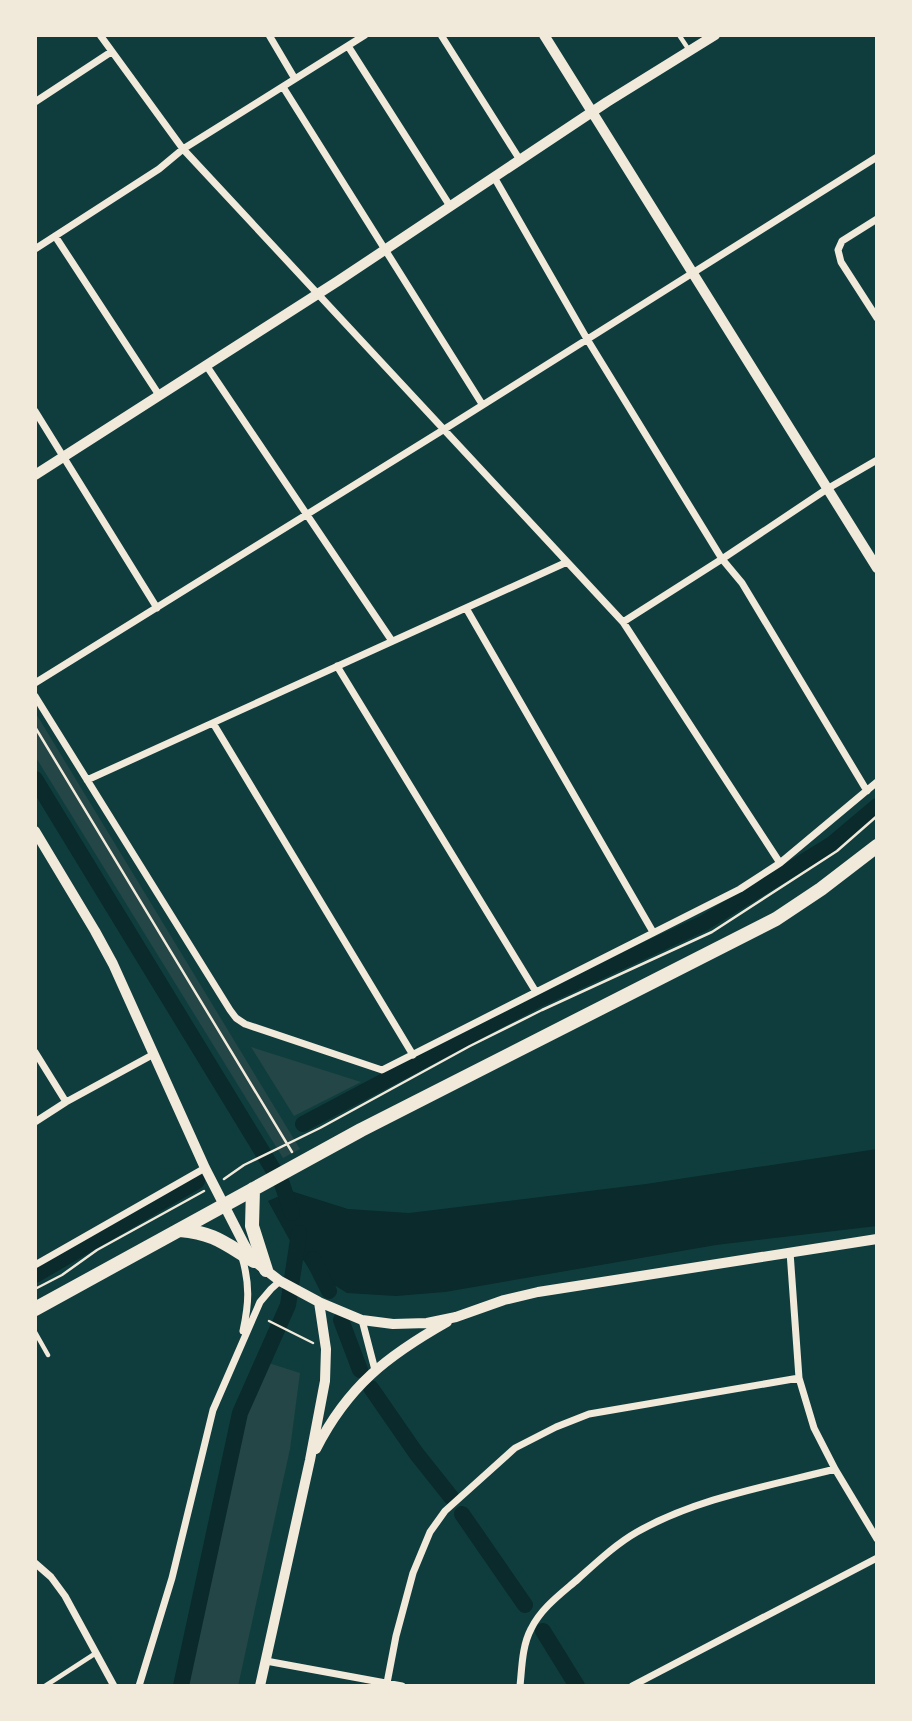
<svg xmlns="http://www.w3.org/2000/svg" width="912" height="1721" font-family="'Exo 2',sans-serif">
  <style>
    .green { fill: #244646 }
    .water { fill: #0a2a2b }
    .lines { fill: none; stroke-linecap: round; stroke-linejoin: round }
    .canal { stroke: #0a2a2b; stroke-width: 16 }
    .path { stroke: #f1e9da; stroke-width: 2.5 }
    .service { stroke: #f1e9da; stroke-width: 4.5 }
    .minor { stroke: #f1e9da; stroke-width: 7 }
    .tertiary { stroke: #f1e9da; stroke-width: 10 }
    .primary { stroke: #f1e9da; stroke-width: 14 }
  </style>
  <rect width="100%" height="100%" fill="#0f3d3e"/>
  <!-- green -->
  <path class="green" d="M35,712L300,1149L283,1158L35,756Z
    M251,1047L361,1082L294,1116Z
    M256,1359L300,1373L290,1449L238,1686H182L236,1405Z"/>
  <!-- water -->
  <path class="water" d="M877,1149V1226L716,1245L445,1292L396,1296L347,1293L310,1270L289,1239L268,1201L291,1191L348,1209L409,1213L646,1184Z"/>
  <g class="lines">
    <!-- canal -->
    <path class="canal" d="M35,779L282,1184L292,1213
      M303,1124L537,1000L704,923L832,844L877,806
      M313,1259L329,1291
      M35,1275L197,1181
      M341,1320L360,1370
      M371,1388L416,1453L451,1497
      M462,1514L525,1605
      M543,1631L577,1686
      M181,1686L240,1413L288,1305L299,1233"/>
    <!-- path -->
    <path class="path" d="M35,727L292,1152
      M224,1179L244,1165L320,1128L470,1046L542,1010L712,932L837,851L877,816
      M35,1289L62,1275L97,1250L204,1191
      M269,1321L313,1343"/>
    <!-- service -->
    <path class="service" d="M679,35L689,50
      M35,1332L48,1355
      M45,1686L96,1653"/>
    <!-- minor -->
    <path class="minor" d="M100,35L183,149L623,622L780,863
      M269,35L295,79
      M441,35L520,160
      M348,46L450,206
      M283,87L482,404
      M35,102L111,52
      M494,177L587,339L722,559L742,583L867,791
      M877,219L842,241L838,250L841,262L877,318
      M55,236L159,395
      M35,249L159,169L183,149L365,35
      M206,365L392,641
      M35,411L157,608
      M466,608L653,932
      M623,622L722,559L827,489L877,460
      M337,666L536,992
      M35,683L443,430L877,157
      M35,696L230,1010L236,1018L245,1024L382,1070L740,889L780,863L877,782
      M213,723L413,1055
      M87,780L567,562
      M35,1052L66,1102
      M35,1122L66,1102L154,1054
      M790,1252L799,1378L814,1428L835,1469L877,1539
      M242,1257C250,1285 249,1303 243,1331
      M35,1265L205,1168
      M362,1320L375,1370
      M35,1563L51,1577L65,1596L114,1686
      M266,1661L402,1686
      M387,1683L396,1636L413,1573L430,1532L445,1511L515,1448L556,1427L589,1414L799,1378
      M139,1686L172,1578L213,1410L260,1302L271,1289L280,1281
      M520,1686C522,1667 522,1646 531,1629C541,1608 562,1593 578,1579C597,1562 616,1544 637,1532C697,1498 769,1486 835,1469
      M632,1686L877,1558"/>
    <!-- tertiary -->
    <path class="tertiary" d="M544,35L877,568
      M35,475L338,281L607,102L715,35
      M35,831L95,931L113,964L205,1168L244,1244L254,1261L280,1281L319,1302L362,1320L393,1324L427,1323L456,1317L504,1300L538,1292L877,1239
      M316,1449C348,1386 387,1356 447,1322
      M260,1686L310,1460L325,1381L326,1349L319,1302"/>
    <!-- primary -->
    <path class="primary" d="M253,1189L252,1226L266,1270
      M180,1230C215,1233 225,1244 254,1261
      M35,1309L361,1130L776,919L821,889L877,846"/>
  </g>
  <!-- border -->
  <rect width="912" height="1721" fill="none" stroke="#f1e9da" stroke-width="74"/>
</svg>
